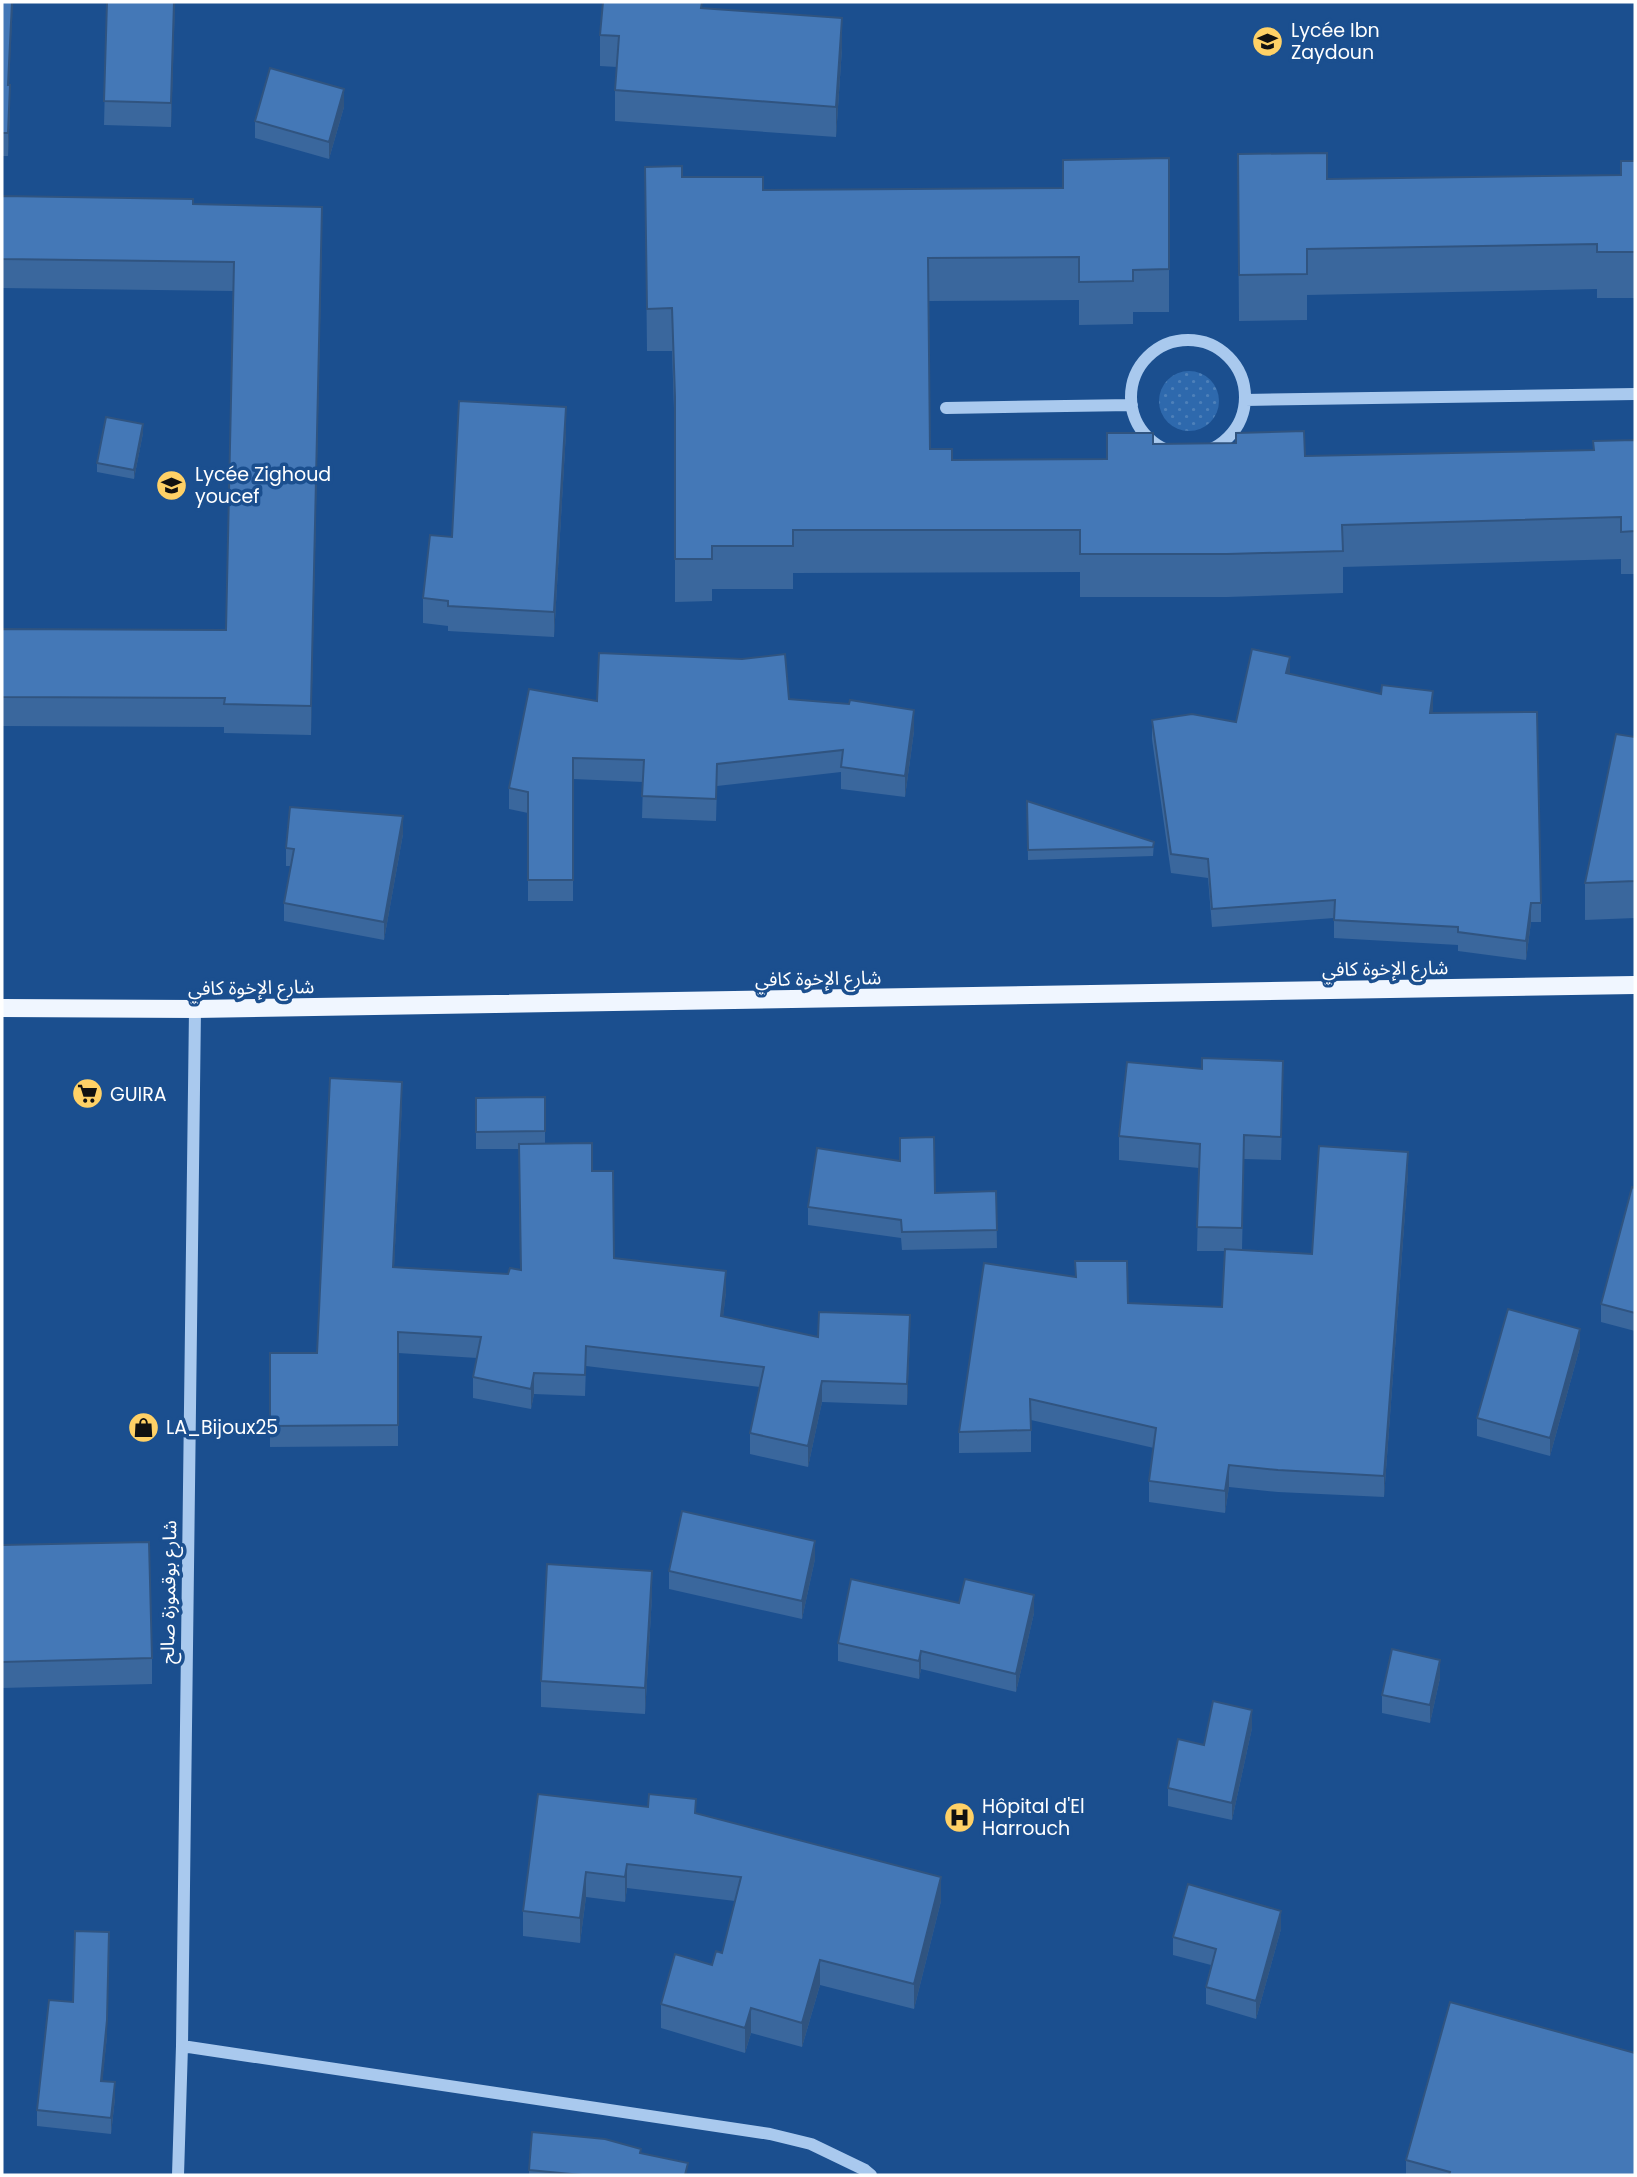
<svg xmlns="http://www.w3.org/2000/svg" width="1637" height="2177" font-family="Poppins,'Noto Sans Arabic',sans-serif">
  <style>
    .grass { fill: url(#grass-dots) }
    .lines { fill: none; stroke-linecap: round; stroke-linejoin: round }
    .minor { stroke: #a9c9ee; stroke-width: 12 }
    .major { stroke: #f0f6ff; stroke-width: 18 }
    .wall { fill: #3a679d }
    .shaded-wall { fill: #305480 }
    .building { fill: #4478b7; stroke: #305480; stroke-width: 2 }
    .labels { text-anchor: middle; stroke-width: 7; stroke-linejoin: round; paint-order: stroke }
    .poi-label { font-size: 19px; fill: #fff; stroke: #1b4f8f; text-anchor: start }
    .street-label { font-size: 19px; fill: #fff; stroke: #1b4f8f }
  </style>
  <defs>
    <pattern id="grass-dots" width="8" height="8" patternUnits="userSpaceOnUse" patternTransform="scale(1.75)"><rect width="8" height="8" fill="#2e69ad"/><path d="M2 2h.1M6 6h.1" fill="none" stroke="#4d80b9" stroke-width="1.8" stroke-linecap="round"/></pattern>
  </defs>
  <rect width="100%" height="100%" fill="#1b4f8f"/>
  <!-- grass -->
  <path class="grass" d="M1159 401a30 30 0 1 1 60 0a30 30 0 1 1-60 0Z"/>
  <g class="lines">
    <!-- minor -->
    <path class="minor" d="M1131 397a57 57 0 1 1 114 0a57 57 0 1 1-114 0Z
      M1245,400L1635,394
      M946,408L1132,405
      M182,2046L770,2134L811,2144L865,2170L871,2175
      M178,2175L182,2046L195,1009"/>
    <!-- major -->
    <path class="major" d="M2,1008L195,1009L1635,985"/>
  </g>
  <!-- wall -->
  <path class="wall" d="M2,2L9,85L10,108L8,156H2Z
    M107,2H175L171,127L104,125Z
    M704,8L842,48L836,137L615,121V90L617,67L600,66V35Z
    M344,107L329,159L255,138V121Z
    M1169,158V312H1133V324L1079,325V300L928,301L930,449L952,460L1107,459L1153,444L1305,456L1593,450V441L1635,440V574H1621V559L1343,567V593L1227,597H1080V572L793,573V589H712V601L675,602V438L672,351H647L645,167L682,177L763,190L1063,188Z
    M1635,161V298H1597V289L1307,295V320L1239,321L1238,200L1327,179L1621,175Z
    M2,196L193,204L322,236L311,735L224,733V727L2,726V629L226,630L233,291L2,288Z
    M566,432L554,637L448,631V626L423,623V598L452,537Z
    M143,433L134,479L97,472V463Z
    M1290,674L1432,713L1541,903V922H1531L1526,960L1458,951V945L1334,938V918L1212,927L1208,878L1171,873L1152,739V720L1236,722Z
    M789,699L914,731L905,797L841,789V772L717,786L716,821L642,818L643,782L573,779V901H528V813L509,809V788L597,701Z
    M1635,737V918L1585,920V883Z
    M1027,801L1154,842L1153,856L1028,860Z
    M403,834L384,940L284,921V903L291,866H286V848Z
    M1283,1085L1281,1160L1244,1159L1242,1250L1312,1254L1408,1173L1384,1497L1278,1492L1229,1487L1225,1513L1149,1502V1481L1154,1448L1031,1420V1452L959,1453V1432L1128,1303L1222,1307L1225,1251H1197L1199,1168L1119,1160V1136Z
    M545,1097V1144L592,1171L614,1258L726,1292L723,1316L818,1337L910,1336L907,1405L822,1402L808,1467L750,1454V1433L760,1387L586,1366L585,1396L534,1394L531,1409L473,1398V1377L477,1358L398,1353V1446L270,1447V1353H317L402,1103L394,1267L508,1274L520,1270L519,1149H476V1098Z
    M1635,1188V1331L1601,1322V1304Z
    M996,1191L997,1248L902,1250L901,1238L808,1225V1207L935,1193Z
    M1580,1347L1550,1456L1477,1436V1418Z
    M2,1545L152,1658V1684L2,1688Z
    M815,1559L802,1619L669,1589V1571Z
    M652,1596L645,1714L541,1707V1681Z
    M959,1603L1034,1613L1016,1692L921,1669L919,1679L838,1661V1643Z
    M1440,1678L1430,1723L1382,1713V1695Z
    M1252,1728L1232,1820L1168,1806V1788L1204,1745Z
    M538,1794L696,1813L941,1901L914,2009L820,1985L802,2047L751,2033L745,2053L661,2028V2004L712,1965L722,1953L735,1901L627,1888L625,1902L586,1897L580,1943L523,1936V1911Z
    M1281,1929L1256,2019L1206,2004V1987L1211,1965L1173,1955V1937Z
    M107,2036L102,2081L115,2098L111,2134L37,2126V2110Z
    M641,2153L688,2175H529V2170Z
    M1406,2160L1635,2175H1406Z"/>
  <!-- shaded-wall -->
  <path class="shaded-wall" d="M12,2H13L8,108V85Z
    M174,2H175L171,127V103Z
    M842,18V48L836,137V107Z
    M10,85V108L8,156V133Z
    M344,89V107L329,159V142Z
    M322,207V236L311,735V706Z
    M566,407V432L554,637V612Z
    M143,424V433L134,479V470Z
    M1290,657V676L1286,673Z
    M1433,691V710L1430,732V713Z
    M914,710V731L905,797V776Z
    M403,816V834L384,940V922Z
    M1531,903V922L1526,960V941Z
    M402,1082V1103L393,1288V1267Z
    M1408,1152V1173L1384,1497V1476Z
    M726,1271V1292L721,1336V1316Z
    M910,1315V1336L907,1405V1384Z
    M1580,1329V1347L1550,1456V1438Z
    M534,1373V1394L531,1409V1389Z
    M822,1381V1402L808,1467V1446Z
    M1229,1465V1487L1225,1513V1491Z
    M815,1541V1559L802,1619V1601Z
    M652,1571V1596L645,1714V1688Z
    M1034,1595V1613L1016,1692V1674Z
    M921,1651V1669L919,1679V1661Z
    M1440,1660V1678L1430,1723V1705Z
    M1252,1710V1728L1232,1820V1803Z
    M627,1864V1888L625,1902V1877Z
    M586,1872V1897L580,1943V1918Z
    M941,1877V1901L914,2009V1984Z
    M1281,1911V1929L1256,2019V2001Z
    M109,1948L107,2036L101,2097V2081Z
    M820,1960V1985L802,2047V2023Z
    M751,2008V2033L745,2053V2028Z
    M115,2082V2098L111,2134V2118Z"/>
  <!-- building -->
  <path class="building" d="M2,2H12L8,85H10L8,133H2Z
    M107,2H174L171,103L104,101Z
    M603,2H702L701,8L842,18L836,107L615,90L619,36L600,35Z
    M270,68L344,89L329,142L255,121Z
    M1327,153V179L1621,175V161H1635V252H1597V244L1307,249V274L1239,275L1238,154Z
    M1169,158V269L1133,270V281L1079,282V257L928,258L930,449H952V460L1107,459V433H1153V444L1236,443V433L1304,431L1305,456L1594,450L1593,441L1635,440V531L1621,532V517L1342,525L1343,551L1227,554H1080V530H793V546H712V559H675V397L672,308L647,309L645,167L682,166V177H763V190L1063,188V160Z
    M2,196L193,199V204L322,207L311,706L224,704L225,698L2,697V629L226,630L234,262L2,259Z
    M459,401L566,407L554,612L448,606V601L423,598L430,535L452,537Z
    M106,417L143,424L134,470L97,463Z
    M1252,649L1290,657L1286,673L1381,694L1382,685L1433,691L1430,713L1537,712L1541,903H1531L1526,941L1458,932V927L1334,920L1335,900L1212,909L1208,859L1171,854L1152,720L1192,714L1236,722Z
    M599,653L742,659L785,654L789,699L849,704L850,700L914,710L905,776L841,767L843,750L717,764L716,799L642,796L644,760L573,758V880H528V792L509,788L529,689L597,701Z
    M1616,734L1635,737V881L1585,883Z
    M1027,801L1154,842L1153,847L1028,850Z
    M290,807L403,816L384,922L284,903L294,849L286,848Z
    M1202,1058L1283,1061L1281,1137L1244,1135L1242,1228L1197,1227L1200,1144L1119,1136L1127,1062L1202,1069Z
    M330,1078L402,1082L393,1267L508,1274L510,1268L521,1270L519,1144L592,1143V1171H613L614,1258L726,1271L721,1316L818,1337L819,1312L910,1315L907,1384L822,1381L808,1446L750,1433L764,1367L586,1346L585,1375L534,1373L531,1389L473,1377L481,1337L398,1332V1425L270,1426V1353H317Z
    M545,1097V1131L476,1132V1098Z
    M934,1137L935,1193L996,1191L997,1230L902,1232L901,1220L808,1207L817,1148L900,1161V1138Z
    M1319,1146L1408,1152L1384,1476L1278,1470L1229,1465L1225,1491L1149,1481L1156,1428L1030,1399L1031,1430L959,1432L984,1263L1076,1277L1075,1261H1127L1128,1303L1222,1307L1225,1249L1312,1254Z
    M1632,1187L1635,1188V1313L1601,1304Z
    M1508,1309L1580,1329L1550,1438L1477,1418Z
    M682,1511L815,1541L802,1601L669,1571Z
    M149,1542L152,1658L2,1662V1545Z
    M547,1564L652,1571L645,1688L541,1681Z
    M851,1579L959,1603L965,1579L1034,1595L1016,1674L921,1651L919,1661L838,1643Z
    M1392,1649L1440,1660L1430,1705L1382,1695Z
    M1213,1701L1252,1710L1232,1803L1168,1788L1178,1739L1204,1745Z
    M538,1794L648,1807L649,1794L696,1799L695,1813L941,1877L914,1984L820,1960L802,2023L751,2008L745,2028L661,2004L675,1954L712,1965L716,1951L722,1953L741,1877L627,1864L625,1877L586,1872L580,1918L523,1911Z
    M1188,1884L1281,1911L1256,2001L1206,1987L1216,1949L1173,1937Z
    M75,1931L109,1932L107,2020L101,2081L115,2082L111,2118L37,2110L49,2000L73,2002Z
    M1450,2002L1635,2053V2175H1449L1450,2172L1406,2160Z
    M532,2132L605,2139L641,2149L640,2153L688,2163L685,2175H582L529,2170Z"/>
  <!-- icons -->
  <defs>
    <symbol id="school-disc" viewBox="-11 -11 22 22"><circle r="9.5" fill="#ffd166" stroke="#1b4f8f"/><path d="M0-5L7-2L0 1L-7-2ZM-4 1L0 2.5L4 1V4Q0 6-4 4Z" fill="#111"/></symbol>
    <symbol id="supermarket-disc" viewBox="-11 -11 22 22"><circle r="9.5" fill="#ffd166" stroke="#1b4f8f"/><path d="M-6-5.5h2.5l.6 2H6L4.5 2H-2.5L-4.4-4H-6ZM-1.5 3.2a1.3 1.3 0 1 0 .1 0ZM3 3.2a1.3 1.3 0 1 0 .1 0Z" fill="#111"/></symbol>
    <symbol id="shop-disc" viewBox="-11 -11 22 22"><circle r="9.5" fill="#ffd166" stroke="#1b4f8f"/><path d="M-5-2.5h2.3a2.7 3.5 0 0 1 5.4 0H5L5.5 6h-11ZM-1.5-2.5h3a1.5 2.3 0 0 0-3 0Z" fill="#111"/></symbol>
    <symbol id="hospital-disc" viewBox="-11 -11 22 22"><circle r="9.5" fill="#ffd166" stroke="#1b4f8f"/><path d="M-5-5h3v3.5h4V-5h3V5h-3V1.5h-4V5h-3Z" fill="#111"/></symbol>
  </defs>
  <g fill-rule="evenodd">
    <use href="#school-disc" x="1250" y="24" width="35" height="35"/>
    <use href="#school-disc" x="154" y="468" width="35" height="35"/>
    <use href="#supermarket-disc" x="70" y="1076" width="35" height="35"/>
    <use href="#shop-disc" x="126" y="1410" width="35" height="35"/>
    <use href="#hospital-disc" x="942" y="1800" width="35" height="35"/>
  </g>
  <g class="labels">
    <!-- poi labels -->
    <g class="poi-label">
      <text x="1291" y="37">Lycée Ibn<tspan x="1291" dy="22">Zaydoun</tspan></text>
      <text x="195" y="481">Lycée Zighoud<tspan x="195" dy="22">youcef</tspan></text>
      <text x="110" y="1101">GUIRA</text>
      <text x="166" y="1434">LA_Bijoux25</text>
      <text x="982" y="1813">Hôpital d'El<tspan x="982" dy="22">Harrouch</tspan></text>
    </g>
    <!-- street labels -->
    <g class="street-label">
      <text transform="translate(1385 968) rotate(-1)" y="7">شارع الإخوة كافي</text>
      <text transform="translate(818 978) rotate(-1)" y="7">شارع الإخوة كافي</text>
      <text transform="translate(251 987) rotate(-1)" y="7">شارع الإخوة كافي</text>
      <text transform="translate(168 1592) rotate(-89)" y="7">شارع بوقموزة صالح</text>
    </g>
  </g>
  <!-- border -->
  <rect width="1637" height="2177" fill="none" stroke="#ffffff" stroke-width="7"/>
</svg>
